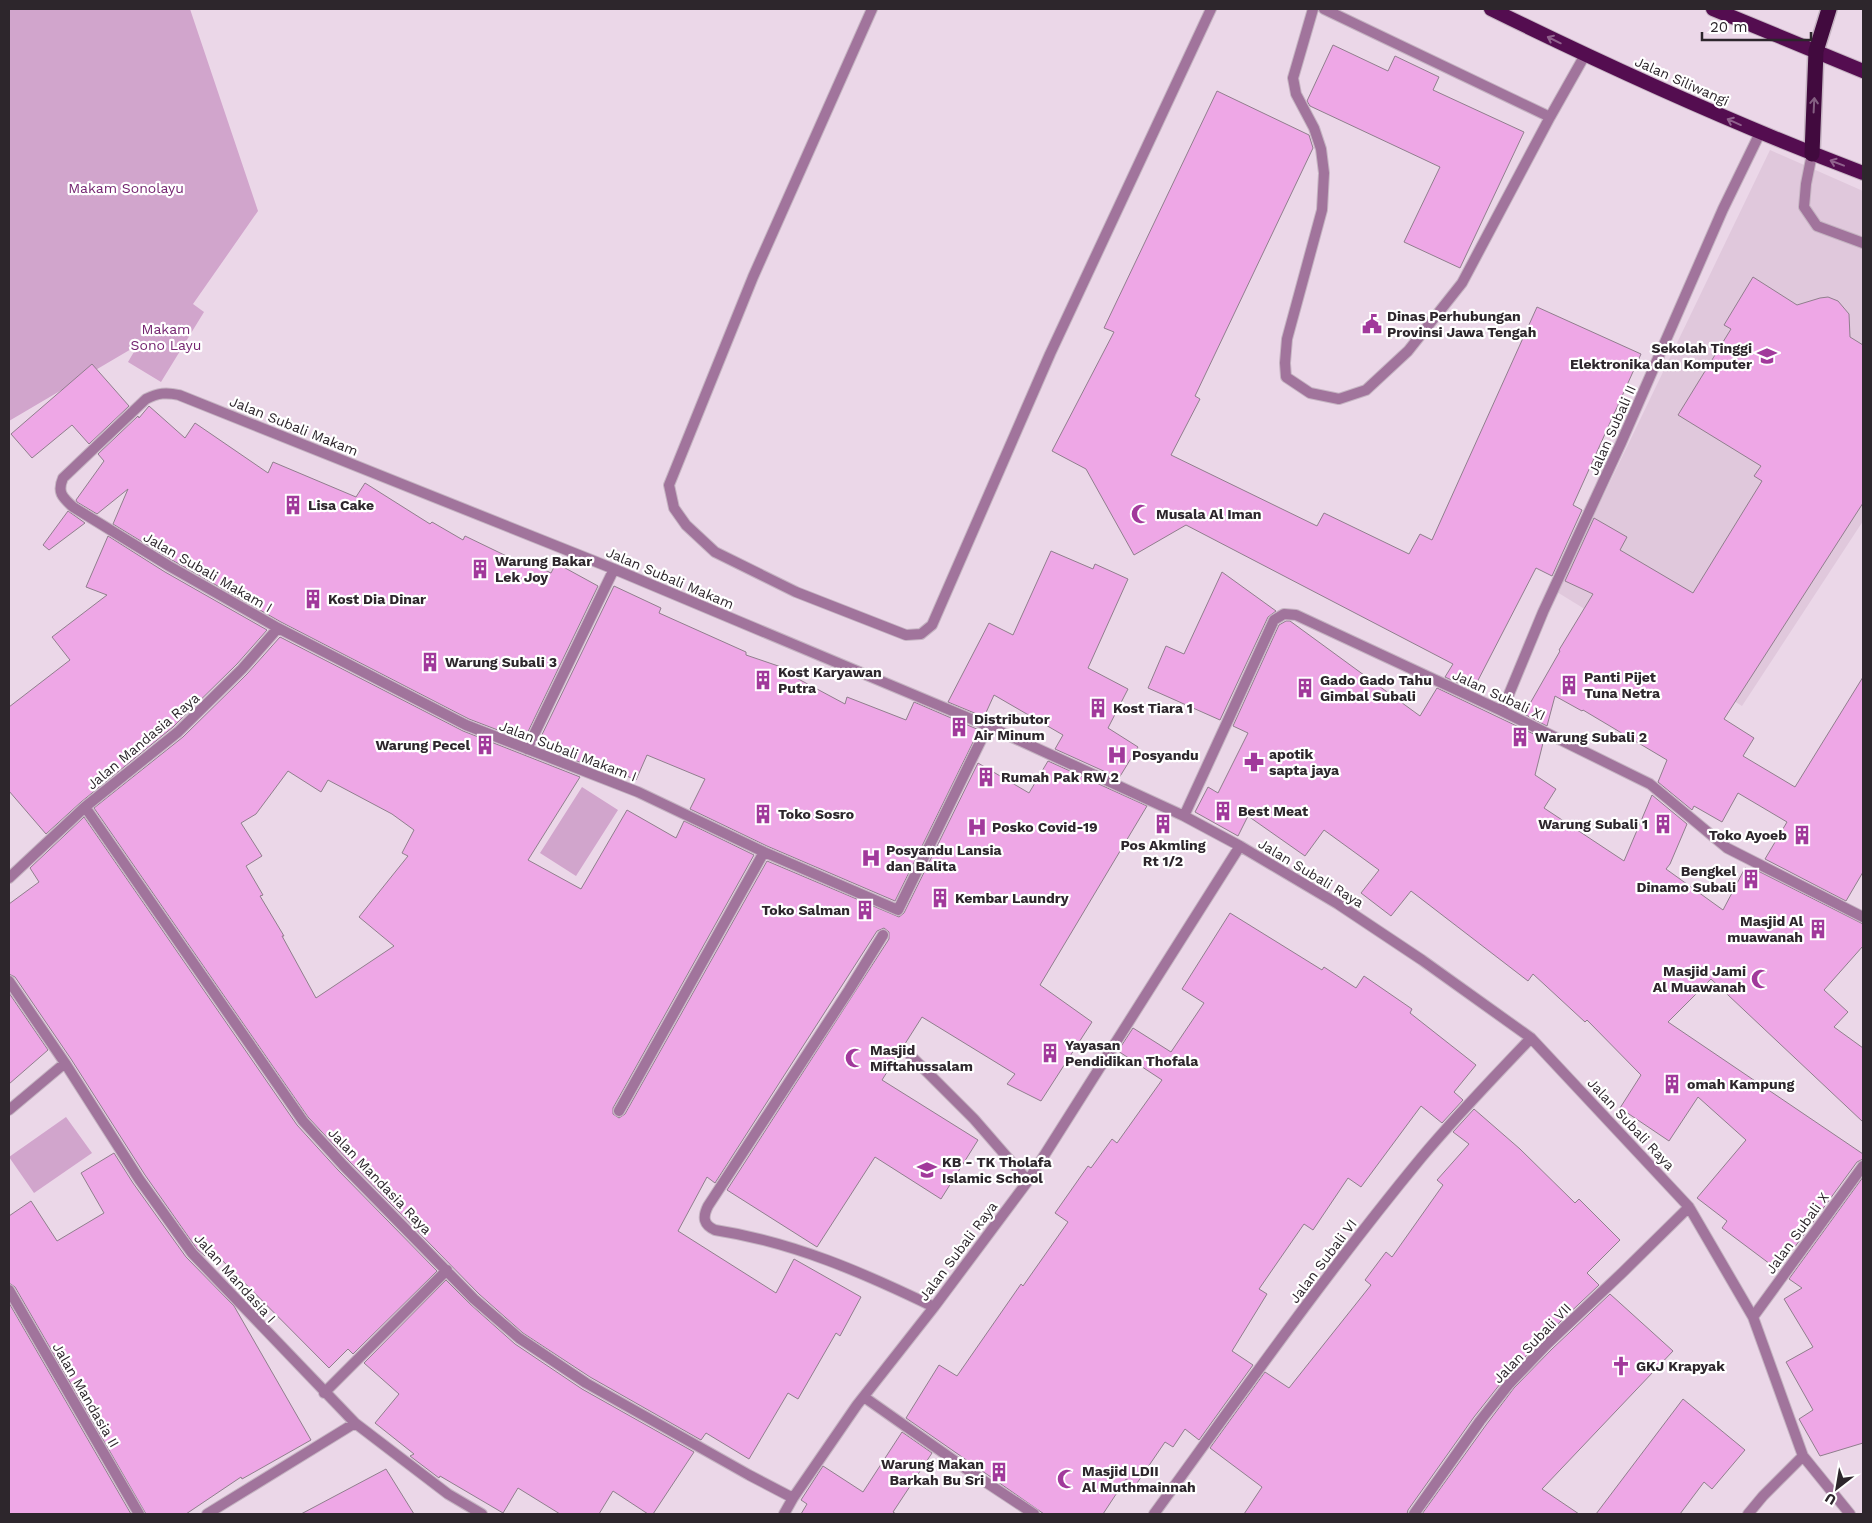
<svg xmlns="http://www.w3.org/2000/svg" width="1872" height="1523" font-family="'Work Sans',sans-serif">
  <style>
    .built { fill: #e0c8dc }
    .green { fill: #d1a5cc }
    .building { fill: #eea7e6; stroke: #907e8d; fill-rule: evenodd }
    .lines { fill: none; stroke-linecap: round; stroke-linejoin: round }
    .service-casing { stroke: #c5b4c2; stroke-width: 12 }
    .minor-casing { stroke: #c5b4c2; stroke-width: 12 }
    .trunk-casing { stroke: #c5b4c2; stroke-width: 16 }
    .motorway-casing { stroke: #c5b4c2; stroke-width: 18 }
    .service { stroke: #a1749c; stroke-width: 10 }
    .minor { stroke: #a1749c; stroke-width: 10 }
    .trunk { stroke: #540d50; stroke-width: 14 }
    .motorway { stroke: #410a3e; stroke-width: 15 }
    .oneway { stroke: #90628d }
    .oneway2 { stroke: #846082 }
    .labels { text-anchor: middle; stroke-width: 4.5; stroke-linejoin: round; paint-order: stroke }
    .street-label { font-size: 14px; fill: #2d262c; stroke: #fff }
    .park-label { font-size: 14px; fill: #742470; stroke: #fff }
    .poi-label { font-size: 14px; font-weight: bold; fill: #2d262c; stroke: #fff; text-anchor: start }
  </style>
  <rect width="100%" height="100%" fill="#ebd7e8"/>
  <!-- built -->
  <path class="built" d="M1770,150L1863,191V521L1742,706L1557,592Z"/>
  <!-- green -->
  <path class="green" d="M9,9H190L258,211L193,304L204,312L161,382L128,362L138,345L9,421Z
    M582,787L618,810L576,876L540,853Z
    M66,1117L92,1153L34,1193L9,1157Z"/>
  <!-- building -->
  <path class="building" d="M1333,45L1388,71L1395,56L1439,77L1433,90L1524,132L1460,268L1404,242L1440,167L1310,106L1307,101Z
    M1217,91L1309,135L1313,148L1195,396L1200,399L1171,455L1317,526L1324,513L1409,554L1420,534L1432,540L1537,307L1641,354L1573,505L1582,510L1552,576L1536,568L1473,690L1445,677L1453,664L1186,525L1134,555L1086,469L1052,451L1114,332L1104,328Z
    M1753,277L1797,305L1820,298L1828,297L1838,301L1849,314L1850,337L1863,345V503L1724,719L1754,738L1743,756L1795,787L1863,677V872L1846,901L1765,859L1787,822L1738,793L1722,822L1694,806L1692,810L1658,782L1667,760L1583,710L1582,711L1555,696L1547,726L1524,714L1560,651L1559,650L1593,594L1565,581L1594,518L1627,537L1620,550L1693,593L1762,481L1754,476L1761,466L1678,415L1731,329L1724,325Z
    M92,364L129,406L89,444L72,425L32,458L11,434Z
    M149,406L185,438L195,423L268,473L273,462L356,497L365,483L430,524L432,522L463,540L465,536L523,564L525,560L551,573L556,563L598,586L524,740L469,719L281,622L172,560L113,524L128,489L97,514L77,502L76,500L104,461L98,454L138,416L139,418Z
    M68,511L85,523L49,550L43,545Z
    M108,536L165,572L267,630L237,664L173,727L81,802L46,834L9,791V707L70,660L52,637L107,595L86,587Z
    M1051,551L1093,569L1095,564L1128,579L1088,668L1128,689L1108,728L1138,747L1119,778L1055,749L1063,735L994,695L984,717L948,702L989,623L1013,635Z
    M1222,572L1276,611L1268,617L1220,720L1148,688L1166,646L1184,654Z
    M614,586L661,608L659,613L746,652V655L790,670L789,674L845,704L847,697L906,720L914,702L979,730L895,901L767,846L690,809L705,779L647,755L636,780L590,760L587,765L537,745Z
    M1286,621H1290L1420,716L1437,688L1544,739L1535,775L1556,789L1544,808L1624,861L1652,795L1687,824L1670,864L1666,869L1723,910L1745,868L1757,873L1758,871L1863,924V946L1824,990L1848,1012L1834,1027L1863,1048V1122L1711,979L1668,1022L1863,1154V1159L1857,1162L1778,1270L1722,1228L1727,1221L1697,1198L1746,1140L1698,1097L1669,1141L1620,1108L1641,1075L1587,1020L1585,1022L1533,974L1528,981L1411,891L1391,916L1361,893L1379,870L1324,830L1305,856L1248,816L1238,836L1195,812L1208,787L1218,793L1248,733L1233,726L1279,625Z
    M280,637L463,731L580,777L528,860L581,889L627,810L676,838L684,821L754,855L613,1108V1114L619,1118L625,1114L767,861L899,917L904,913L978,763L1029,793L1048,761L1147,806L1040,985L1092,1022L1041,1101L1007,1084L1015,1074L922,1017L882,1080L978,1140L941,1199L875,1157L817,1247L727,1190L889,939V932L884,928L877,931L715,1183L707,1177L678,1231L776,1293L794,1259L861,1297L840,1336L836,1333L798,1399L788,1393L749,1459L706,1433L701,1440L590,1377L523,1333L479,1294L348,1160L308,1117L94,808L183,737L247,674ZM288,771L321,792L328,780L392,814L414,830L402,853L408,856L359,917L394,946L316,998L282,936H284L260,896L263,895L246,866L262,856L241,823L256,814Z
    M84,817L297,1125L338,1170L437,1271L353,1354L348,1349L329,1368L200,1238L196,1241L205,1256L197,1249L145,1175L71,1059L15,977L9,974V904L39,882L30,868Z
    M1230,913L1322,970L1324,967L1356,988L1364,976L1412,1009L1410,1013L1476,1065L1454,1092L1463,1100L1442,1123L1421,1106L1361,1187L1348,1178L1313,1230L1304,1224L1259,1289L1267,1294L1232,1351L1253,1365L1199,1440L1185,1429L1173,1447L1165,1442L1135,1486L1126,1479L1103,1514H1044L906,1418L939,1365L957,1376L1021,1284L1023,1286L1068,1222L1055,1213L1088,1166L1091,1168L1112,1139L1117,1143L1162,1080L1118,1051L1133,1028L1171,1052L1204,1003L1182,989Z
    M9,993L48,1050L9,1084Z
    M1474,1109L1520,1149L1575,1203L1579,1199L1620,1240L1587,1273L1599,1285L1542,1339L1504,1379L1474,1417L1408,1510L1407,1514H1244L1262,1487L1210,1448L1265,1372L1289,1388L1371,1285L1365,1280L1386,1252L1392,1257L1443,1185L1437,1180L1469,1144L1453,1132Z
    M114,1153L133,1183L186,1257L234,1306L311,1440L242,1479L241,1477L186,1514H146L15,1287L9,1283V1216L31,1201L57,1241L104,1213L81,1173Z
    M1863,1177V1443L1820,1456L1799,1419L1813,1410L1786,1362L1813,1347L1784,1299L1802,1288L1789,1279Z
    M446,1280L470,1304L515,1344L582,1389L694,1452L653,1514H648L613,1491L599,1514H560L518,1488L503,1513L440,1476L439,1478L410,1456L414,1454L375,1423L399,1394L364,1363Z
    M1610,1294L1673,1351L1542,1489L1579,1514H1422L1486,1425L1514,1388L1552,1349Z
    M9,1303L131,1514H9Z
    M1683,1399L1745,1450L1712,1489L1704,1482L1680,1514H1596Z
    M902,1432L932,1453L893,1512L896,1514H801L807,1504L801,1500L823,1466L863,1492Z
    M386,1469L414,1514H301Z"/>
  <g class="lines">
    <defs>
      <path id="service" d="M872,9L753,277L669,485L674,508L686,525L715,552L796,592L906,635L921,634L932,625L1050,354L1211,9
        M1313,9L1293,78L1296,94L1314,128L1321,149L1324,173L1322,210L1287,339L1285,363L1286,377L1310,393L1339,399L1366,390L1408,351L1462,283L1550,117L1585,55
        M1324,9L1550,117
        M1812,154L1806,184L1804,207L1817,226L1863,243"/>
      <path id="minor" d="M1502,711L1543,612L1621,443L1723,209L1760,133
        M988,726L898,910L764,852L638,792L466,725L278,628L169,566L73,507C62,497 57,492 63,478L146,399C158,393 166,392 179,395L614,569L988,726L1184,816L1240,846L1338,904L1422,960L1531,1038L1689,1207L1753,1317L1803,1456L1850,1514
        M527,749L614,569
        M85,807L303,1121L343,1165L474,1299L519,1338L586,1383L749,1475L793,1498
        M1184,816L1274,620L1284,614L1296,615L1502,711L1650,784L1727,848L1863,917
        M9,878L85,807L178,732L242,669L278,628
        M883,935L849,990L708,1206C702,1218 704,1225 715,1230C793,1242 864,1273 934,1307
        M9,981L65,1063L139,1179L192,1253L355,1423L448,1494L482,1514
        M910,1055L974,1119L1028,1181
        M9,1110L65,1063
        M619,1111L764,852
        M9,1290L139,1514
        M1753,1317L1863,1166
        M324,1393L447,1270
        M864,1397L972,1473L1034,1514
        M207,1514L355,1423
        M784,1514L793,1498L857,1405L934,1307L1028,1181L1240,846
        M1154,1514C1241,1394 1327,1272 1421,1158C1456,1116 1494,1077 1531,1038
        M1414,1514L1480,1421L1509,1384L1547,1344L1623,1272L1689,1207
        M1748,1514L1763,1496L1803,1456"/>
      <path id="trunk" d="M1491,9C1613,69 1736,125 1863,173
        M1713,9L1863,71"/>
      <path id="motorway" d="M1812,154L1816,51L1829,9"/>
    </defs>
    <!-- service casing -->
    <use href="#service" class="service-casing"/>
    <!-- minor casing -->
    <use href="#minor" class="minor-casing"/>
    <!-- trunk casing -->
    <use href="#trunk" class="trunk-casing"/>
    <!-- motorway casing -->
    <use href="#motorway" class="motorway-casing"/>
    <!-- service -->
    <use href="#service" class="service"/>
    <!-- minor -->
    <use href="#minor" class="minor"/>
    <!-- trunk -->
    <use href="#trunk" class="trunk"/>
    <!-- motorway -->
    <use href="#motorway" class="motorway"/>
  </g>
  <!-- one-way arrows -->
  <defs><path id="oneway-shaft" d="M-6 0H5M1.5-3L5.5 0L1.5 3" fill="none" stroke-width="1.6" stroke-linecap="round" stroke-linejoin="round" transform="scale(1.25)"/></defs>
  <g class="oneway">
    <use href="#oneway-shaft" transform="translate(1554 40) rotate(-154)"/>
    <use href="#oneway-shaft" transform="translate(1734 122) rotate(-156)"/>
    <use href="#oneway-shaft" transform="translate(1837 163) rotate(-159)"/>
  </g>
  <use class="oneway2" href="#oneway-shaft" transform="translate(1814 105) rotate(-87)"/>
  <!-- icons -->
  <defs>
    <symbol id="civic-bare" viewBox="-9 -9 18 18"><path d="M-.6-6.5H3V-4.5H.6V-3L4-1V1h2V6H-6V1h2V-1L-.6-3ZM-1.2 2.5V6h2.4V2.5Z" fill="#a1399b" stroke="#fff" stroke-width="2.5" paint-order="stroke"/></symbol>
    <symbol id="university-bare" viewBox="-9 -9 18 18"><path d="M0-5L7-2L0 1L-7-2ZM-4 1L0 2.5L4 1V4Q0 6-4 4Z" fill="#a1399b" stroke="#fff" stroke-width="2.5" paint-order="stroke"/></symbol>
    <symbol id="building-bare" viewBox="-9 -9 18 18"><path d="M-4-6H4V6H1V3H-1V6H-4ZM-2.5-4.3h1.7v1.8h-1.7ZM.8-4.3h1.7v1.8H.8ZM-2.5-1h1.7V.8h-1.7ZM.8-1h1.7V.8H.8Z" fill="#a1399b" stroke="#fff" stroke-width="2.5" paint-order="stroke"/></symbol>
    <symbol id="mosque-bare" viewBox="-9 -9 18 18"><path d="M3.5-4.9A6 6 0 1 0 3.5 4.9A5 5 0 1 1 3.5-4.9Z" fill="#a1399b" stroke="#fff" stroke-width="2.5" paint-order="stroke"/></symbol>
    <symbol id="hospital-bare" viewBox="-9 -9 18 18"><path d="M-5-5h3v3.5h4V-5h3V5h-3V1.5h-4V5h-3Z" fill="#a1399b" stroke="#fff" stroke-width="2.5" paint-order="stroke"/></symbol>
    <symbol id="pharmacy-bare" viewBox="-9 -9 18 18"><path d="M-2-6h4v4h4v4h-4v4h-4v-4h-4v-4h4Z" fill="#a1399b" stroke="#fff" stroke-width="2.5" paint-order="stroke"/></symbol>
    <symbol id="school-bare" viewBox="-9 -9 18 18"><path d="M0-5L7-2L0 1L-7-2ZM-4 1L0 2.5L4 1V4Q0 6-4 4Z" fill="#a1399b" stroke="#fff" stroke-width="2.5" paint-order="stroke"/></symbol>
    <symbol id="church-bare" viewBox="-9 -9 18 18"><path d="M-1.2-6h2.4v3.5h3.3v2.4h-3.3V6h-2.4V-.1h-3.3v-2.4h3.3Z" fill="#a1399b" stroke="#fff" stroke-width="2.5" paint-order="stroke"/></symbol>
  </defs>
  <g fill-rule="evenodd">
    <use href="#civic-bare" x="1358" y="310" width="28" height="28"/>
    <use href="#university-bare" x="1753" y="342" width="28" height="28"/>
    <use href="#building-bare" x="279" y="491" width="28" height="28"/>
    <use href="#mosque-bare" x="1127" y="500" width="28" height="28"/>
    <use href="#building-bare" x="466" y="555" width="28" height="28"/>
    <use href="#building-bare" x="299" y="585" width="28" height="28"/>
    <use href="#building-bare" x="416" y="648" width="28" height="28"/>
    <use href="#building-bare" x="749" y="666" width="28" height="28"/>
    <use href="#building-bare" x="1555" y="671" width="28" height="28"/>
    <use href="#building-bare" x="1291" y="674" width="28" height="28"/>
    <use href="#building-bare" x="1084" y="694" width="28" height="28"/>
    <use href="#building-bare" x="945" y="713" width="28" height="28"/>
    <use href="#building-bare" x="1506" y="723" width="28" height="28"/>
    <use href="#building-bare" x="471" y="731" width="28" height="28"/>
    <use href="#hospital-bare" x="1103" y="741" width="28" height="28"/>
    <use href="#pharmacy-bare" x="1240" y="748" width="28" height="28"/>
    <use href="#building-bare" x="972" y="763" width="28" height="28"/>
    <use href="#building-bare" x="1209" y="797" width="28" height="28"/>
    <use href="#building-bare" x="749" y="800" width="28" height="28"/>
    <use href="#building-bare" x="1149" y="810" width="28" height="28"/>
    <use href="#building-bare" x="1649" y="810" width="28" height="28"/>
    <use href="#hospital-bare" x="963" y="813" width="28" height="28"/>
    <use href="#building-bare" x="1788" y="821" width="28" height="28"/>
    <use href="#hospital-bare" x="857" y="844" width="28" height="28"/>
    <use href="#building-bare" x="1737" y="865" width="28" height="28"/>
    <use href="#building-bare" x="926" y="884" width="28" height="28"/>
    <use href="#building-bare" x="851" y="896" width="28" height="28"/>
    <use href="#building-bare" x="1804" y="915" width="28" height="28"/>
    <use href="#mosque-bare" x="1747" y="965" width="28" height="28"/>
    <use href="#building-bare" x="1036" y="1039" width="28" height="28"/>
    <use href="#mosque-bare" x="841" y="1044" width="28" height="28"/>
    <use href="#building-bare" x="1658" y="1070" width="28" height="28"/>
    <use href="#school-bare" x="913" y="1156" width="28" height="28"/>
    <use href="#church-bare" x="1607" y="1352" width="28" height="28"/>
    <use href="#building-bare" x="985" y="1458" width="28" height="28"/>
    <use href="#mosque-bare" x="1053" y="1465" width="28" height="28"/>
  </g>
  <g class="labels">
    <!-- street labels -->
    <g class="street-label">
      <text transform="translate(1682 81) rotate(24)" y="5">Jalan Siliwangi</text>
      <text transform="translate(294 426) rotate(22)" y="5">Jalan Subali Makam</text>
      <text transform="translate(1612 430) rotate(-66)" y="5">Jalan Subali II</text>
      <text transform="translate(208 572) rotate(30)" y="5">Jalan Subali Makam I</text>
      <text transform="translate(670 578) rotate(23)" y="5">Jalan Subali Makam</text>
      <text transform="translate(1499 695) rotate(25)" y="5">Jalan Subali XI</text>
      <text transform="translate(143 741) rotate(-40)" y="5">Jalan Mandasia Raya</text>
      <text transform="translate(568 751) rotate(21)" y="5">Jalan Subali Makam I</text>
      <text transform="translate(1311 873) rotate(31)" y="5">Jalan Subali Raya</text>
      <text transform="translate(1631 1124) rotate(47)" y="5">Jalan Subali Raya</text>
      <text transform="translate(380 1181) rotate(46)" y="5">Jalan Mandasia Raya</text>
      <text transform="translate(1797 1233) rotate(-54)" y="5">Jalan Subali X</text>
      <text transform="translate(958 1251) rotate(-53)" y="5">Jalan Subali Raya</text>
      <text transform="translate(1323 1261) rotate(-53)" y="5">Jalan Subali VI</text>
      <text transform="translate(235 1278) rotate(48)" y="5">Jalan Mandasia I</text>
      <text transform="translate(1532 1343) rotate(-46)" y="5">Jalan Subali VII</text>
      <text transform="translate(86 1395) rotate(60)" y="5">Jalan Mandasia II</text>
    </g>
    <!-- park labels -->
    <g class="park-label">
      <text x="126" y="193">Makam Sonolayu</text>
      <text x="166" y="334">Makam<tspan x="166" dy="16">Sono Layu</tspan></text>
    </g>
    <!-- poi labels -->
    <g class="poi-label">
      <text x="1387" y="321">Dinas Perhubungan<tspan x="1387" dy="16">Provinsi Jawa Tengah</tspan></text>
      <text x="1752" y="353" text-anchor="end">Sekolah Tinggi<tspan x="1752" dy="16">Elektronika dan Komputer</tspan></text>
      <text x="308" y="510">Lisa Cake</text>
      <text x="1156" y="519">Musala Al Iman</text>
      <text x="495" y="566">Warung Bakar<tspan x="495" dy="16">Lek Joy</tspan></text>
      <text x="328" y="604">Kost Dia Dinar</text>
      <text x="445" y="667">Warung Subali 3</text>
      <text x="778" y="677">Kost Karyawan<tspan x="778" dy="16">Putra</tspan></text>
      <text x="1584" y="682">Panti Pijet<tspan x="1584" dy="16">Tuna Netra</tspan></text>
      <text x="1320" y="685">Gado Gado Tahu<tspan x="1320" dy="16">Gimbal Subali</tspan></text>
      <text x="1113" y="713">Kost Tiara 1</text>
      <text x="974" y="724">Distributor<tspan x="974" dy="16">Air Minum</tspan></text>
      <text x="1535" y="742">Warung Subali 2</text>
      <text x="470" y="750" text-anchor="end">Warung Pecel</text>
      <text x="1269" y="759">apotik<tspan x="1269" dy="16">sapta jaya</tspan></text>
      <text x="1132" y="760">Posyandu</text>
      <text x="1001" y="782">Rumah Pak RW 2</text>
      <text x="1238" y="816">Best Meat</text>
      <text x="778" y="819">Toko Sosro</text>
      <text x="1648" y="829" text-anchor="end">Warung Subali 1</text>
      <text x="992" y="832">Posko Covid-19</text>
      <text x="1787" y="840" text-anchor="end">Toko Ayoeb</text>
      <text x="1163" y="850" text-anchor="middle">Pos Akmling<tspan x="1163" dy="16">Rt 1/2</tspan></text>
      <text x="886" y="855">Posyandu Lansia<tspan x="886" dy="16">dan Balita</tspan></text>
      <text x="1736" y="876" text-anchor="end">Bengkel<tspan x="1736" dy="16">Dinamo Subali</tspan></text>
      <text x="955" y="903">Kembar Laundry</text>
      <text x="850" y="915" text-anchor="end">Toko Salman</text>
      <text x="1803" y="926" text-anchor="end">Masjid Al<tspan x="1803" dy="16">muawanah</tspan></text>
      <text x="1746" y="976" text-anchor="end">Masjid Jami<tspan x="1746" dy="16">Al Muawanah</tspan></text>
      <text x="1065" y="1050">Yayasan<tspan x="1065" dy="16">Pendidikan Thofala</tspan></text>
      <text x="870" y="1055">Masjid<tspan x="870" dy="16">Miftahussalam</tspan></text>
      <text x="1687" y="1089">omah Kampung</text>
      <text x="942" y="1167">KB - TK Tholafa<tspan x="942" dy="16">Islamic School</tspan></text>
      <text x="1636" y="1371">GKJ Krapyak</text>
      <text x="984" y="1469" text-anchor="end">Warung Makan<tspan x="984" dy="16">Barkah Bu Sri</tspan></text>
      <text x="1082" y="1476">Masjid LDII<tspan x="1082" dy="16">Al Muthmainnah</tspan></text>
    </g>
  </g>
  <!-- border -->
  <rect width="1872" height="1523" fill="none" stroke="#2d262c" stroke-width="20"/>
  <!-- north arrow -->
  <g transform="translate(1837 1488) rotate(211)" stroke="#ffffff" stroke-width="4" paint-order="stroke">
  <path d="M0-4L9 19L0 12L-9 19Z" fill="#2d262c"/>
  <text y="-8" font-size="14" font-weight="bold" text-anchor="middle" fill="#2d262c">U</text>
  </g>
  <!-- scale -->
  <path d="M1702 32v8h109v-8" fill="none" stroke="#2d262c" stroke-width="2.5"/>
  <text x="1710" y="32" font-size="15" fill="#2d262c" stroke="#ffffff" stroke-width="4" paint-order="stroke">20 m</text>
</svg>
